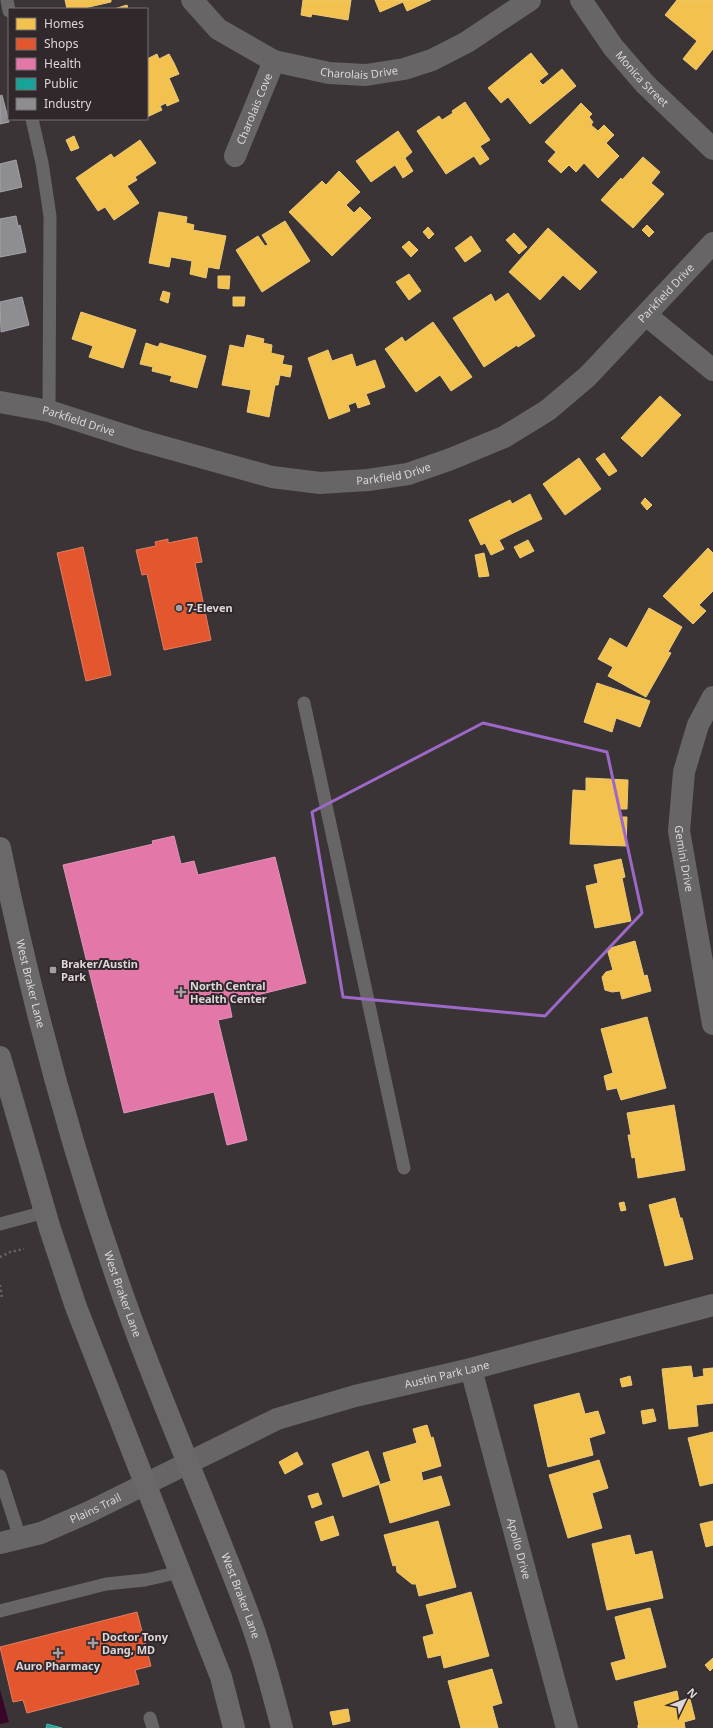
<svg xmlns="http://www.w3.org/2000/svg" width="713" height="1728" font-family="'Noto Sans',sans-serif">
  <style>
    .water { fill: #380626 }
    .homes { fill: #f2c14e; stroke: #ecc878 }
    .shops { fill: #e4572e; stroke: #e27d62 }
    .health { fill: #e377a8; stroke: #e194b7 }
    .public { fill: #17a398; stroke: #52b3ac }
    .industry { fill: #8d8d92; stroke: #a5a3a8 }
    .lines { fill: none; stroke-linecap: round; stroke-linejoin: round }
    .path { stroke: #696667; stroke-width: 2.5; stroke-dasharray: 2 3; stroke-linecap: butt }
    .service { stroke: #676566; stroke-width: 13 }
    .minor { stroke: #676566; stroke-width: 22 }
    .tertiary { stroke: #676566; stroke-width: 22 }
    .secondary { stroke: #6b6869; stroke-width: 22 }
    .marked { fill: none; stroke: #9d68c8; stroke-width: 3; stroke-linejoin: round }
    .poi-dot { fill: #a49ea1; stroke: #31282c; stroke-width: 1.5 }
    .labels { text-anchor: middle; stroke-width: 4; stroke-linejoin: round; paint-order: stroke }
    .street-label { font-size: 11px; fill: #ddd7da; stroke: #31282c }
    .poi-label { font-size: 11px; font-weight: bold; fill: #ddd7da; stroke: #31282c; text-anchor: start }
  </style>
  <rect width="100%" height="100%" fill="#3a3437"/>
  <!-- water -->
  <path class="water" d="M0,1690L9,1722L0,1724Z"/>
  <!-- homes -->
  <path class="homes" d="M65,0H111V2L80,9H67Z
    M303,0H351L348,20L312,14L311,17L301,15Z
    M375,0H431L407,11L403,2L380,12Z
    M677,0H713V49L696,70L683,59L697,41L665,15Z
    M127,5L128,9H114Z
    M531,53L548,74L539,81L543,85L562,69L576,86L530,124L508,97L501,103L488,88Z
    M157,54L159,59L169,54L174,63L179,74L169,78L179,101L167,106L166,103L160,106L162,110L147,117V59Z
    M465,102L490,140L480,146L489,159L480,165L474,156L446,174L417,131L439,116L442,120L453,113L452,111Z
    M581,103L592,114L589,117L593,122L591,125L598,131L604,125L614,135L606,143L619,156L598,178L584,163L576,172L569,165L561,173L548,161L556,152L545,142Z
    M398,131L412,152L405,158L413,171L403,178L395,165L371,182L356,161Z
    M74,136L79,148L71,151L66,140Z
    M140,140L156,163L135,177L137,180L127,186L139,203L114,220L105,207L98,211L76,178L111,154L114,158Z
    M643,157L660,172L651,183L664,194L633,228L601,200L621,178L622,180Z
    M339,171L360,192L346,205L354,213L360,207L371,218L332,256L289,212L322,181L326,185Z
    M159,212L187,217L186,223L194,225L193,230L226,236L219,269L208,267L206,278L190,274L192,261L171,257L169,267L149,263Z
    M285,221L310,261L262,292L236,250L258,236L265,246L268,245L262,235Z
    M647,225L654,232L649,237L642,230Z
    M428,227L434,234L429,239L423,232Z
    M548,228L597,272L580,290L563,275L540,300L509,272Z
    M514,233L527,247L519,254L506,240Z
    M471,236L481,251L465,262L455,248Z
    M409,241L418,250L411,257L402,247Z
    M409,274L421,291L409,300L396,282Z
    M218,276H230L229,289L218,288Z
    M163,291L170,293L168,303L160,300Z
    M508,293L535,336L518,347L517,345L484,367L453,318L491,294L495,302Z
    M233,297H245L244,306H233Z
    M81,312L136,330L123,368L89,357L93,346L72,339Z
    M433,322L472,377L451,391L440,375L416,392L385,349L402,337L405,342Z
    M247,335L264,339L263,343L272,345L271,353L284,356L282,364L292,366L290,377L280,375L278,385H275L269,417L247,412L251,390L222,385L230,345L244,348Z
    M146,343L158,347L160,343L206,356L197,388L170,381L172,376L152,371L153,367L140,364Z
    M328,350L332,361L352,354L356,367L375,360L385,387L366,394L370,404L358,408L356,402L348,405L350,411L329,419L308,358Z
    M660,396L681,415L642,457L621,438Z
    M604,453L617,471L609,476L596,459Z
    M579,458L601,489L565,515L543,484Z
    M530,494L542,519L499,540L504,549L491,555L485,543L481,545L469,520L510,500L512,504Z
    M645,498L652,505L647,510L641,503Z
    M528,540L534,551L520,558L514,547Z
    M708,548L713,553V591L699,605L706,611L693,624L663,596Z
    M484,553L489,576L479,577L475,555Z
    M649,608L682,627L668,652L671,653L646,697L608,676L613,667L598,659L610,638L627,648Z
    M597,683L650,701L640,727L616,718L612,732L584,722Z
    M586,778L628,780L627,809H620V817H627L626,846L570,844L573,790L586,791Z
    M621,859L625,877L622,878L631,921L595,928L586,886L598,883L594,865Z
    M635,941L644,976L647,975L651,991L622,999L620,991L612,992L605,990L602,977L606,972L613,970L607,949Z
    M647,1017L666,1088L621,1100L617,1088L607,1090L604,1076L613,1073L601,1029Z
    M674,1105L685,1170L638,1178L635,1157L632,1158L628,1135H631L627,1113Z
    M675,1198L680,1218H682L693,1259L665,1266L649,1205Z
    M624,1202L626,1210L621,1211L619,1203Z
    M691,1366L693,1378L704,1376L703,1369L713,1368V1403L696,1405L698,1426L669,1429L662,1369Z
    M630,1376L632,1385L622,1387L620,1379Z
    M579,1393L585,1414L598,1411L605,1433L589,1438L593,1455L548,1467L534,1405Z
    M653,1409L656,1421L643,1424L641,1411Z
    M427,1425L431,1438L433,1437L441,1466L421,1472L423,1481L441,1476L450,1505L390,1523L379,1485L391,1481L383,1453L417,1443L413,1429Z
    M713,1432V1483L700,1486L688,1438Z
    M368,1451L380,1484L343,1497L332,1464Z
    M297,1452L303,1464L285,1474L279,1462Z
    M599,1460L608,1488L592,1493L602,1528L568,1538L549,1475Z
    M318,1493L322,1504L312,1508L308,1496Z
    M333,1516L339,1535L321,1541L315,1522Z
    M438,1521L456,1587L419,1596L416,1584H412L397,1572L396,1565L393,1566L384,1535Z
    M713,1521V1545L706,1547L700,1524Z
    M630,1535L635,1555L652,1551L663,1598L607,1610L592,1544Z
    M471,1592L489,1656L444,1668L441,1655L428,1658L423,1637L434,1634L426,1605Z
    M650,1608L666,1667L616,1680L611,1663L626,1659L615,1617Z
    M713,1658V1668L710,1671L705,1665Z
    M492,1669L502,1703L492,1706L498,1728H461L448,1681Z
    M677,1691L679,1702L690,1699L695,1719L684,1722L685,1728H638V1725H639L634,1702Z
    M348,1709L350,1721L333,1725L330,1712Z"/>
  <!-- shops -->
  <path class="shops" d="M197,537L202,562L195,563L211,640L164,650L147,574L142,575L136,550L156,546L155,542L168,539V543Z
    M83,547L111,675L86,681L57,553Z
    M137,1612L151,1666L135,1670L139,1684L27,1713L23,1700L13,1702L0,1647Z"/>
  <!-- health -->
  <path class="health" d="M174,836L181,864L194,861L198,875L275,857L306,983L229,1002L232,1017L218,1020L247,1140L227,1145L214,1092L124,1113L63,865L153,844L152,841Z"/>
  <!-- public -->
  <path class="public" d="M47,1724L62,1728H46Z"/>
  <!-- industry -->
  <path class="industry" d="M2,95L9,122L0,124V96Z
    M16,160L22,187L0,192V164Z
    M16,216L18,226L20,225L26,252L0,257V219Z
    M22,297L29,325L1,332L0,302Z"/>
  <g class="lines">
    <!-- path -->
    <path class="path" d="M0,1257L10,1252L24,1249
      M0,1285L2,1298"/>
    <!-- service -->
    <path class="service" d="M7,0L9,11
      M32,119L42,163L50,216L49,411
      M304,703L404,1168
      M0,1224L45,1212
      M0,1476L20,1538
      M0,1611L106,1584L145,1580L180,1572
      M150,1718L153,1728"/>
    <!-- minor -->
    <g class="minor">
      <path id="s1" d="M192,0L218,29L274,61L329,73L366,75L404,69L432,60L467,42L530,0"/>
      <path id="s2" d="M581,0L613,47L645,84L713,149"/>
      <path id="s3" d="M235,156L274,61"/>
      <path d="M646,315L713,370"/>
      <path id="s4" d="M713,697L698,725L684,772L679,831L713,1024"/>
      <path id="s5" d="M471,1369L567,1728"/>
      <path id="s6" d="M0,1543L41,1533L89,1512L277,1419L355,1396L471,1369L713,1305"/>
    </g>
    <!-- tertiary -->
    <path class="tertiary" id="s7" d="M0,402L49,411L139,440L272,477L320,483L368,480L408,474L451,459L504,437L548,410L588,376L713,243"/>
    <!-- secondary -->
    <g class="secondary">
      <path id="s8" d="M0,848C33,1008 75,1164 131,1318C166,1414 208,1508 244,1603C260,1644 271,1686 282,1728"/>
      <path d="M0,1057L50,1229L76,1307L221,1677L234,1728"/>
    </g>
  </g>
  <!-- marked area -->
  <path class="marked" d="M483,723L607,752L642,913L545,1016L343,997L312,812Z"/>
  <!-- markers -->
  <g class="poi-dot">
    <circle cx="179" cy="608" r="4"/>
    <rect x="49" y="966" width="8" height="8" rx="2"/>
    <path d="M179 986h4v4h4v4h-4v4h-4v-4h-4v-4h4z"/>
    <path d="M91 1637h4v4h4v4h-4v4h-4v-4h-4v-4h4z"/>
    <path d="M56 1647h4v4h4v4h-4v4h-4v-4h-4v-4h4z"/>
  </g>
  <g class="labels">
    <!-- street labels -->
    <g class="street-label">
      <text dy="4" stroke="none"><textPath href="#s1" startOffset="190">Charolais Drive</textPath></text>
      <text dy="4" stroke="none"><textPath href="#s2" startOffset="100">Monica Street</textPath></text>
      <text dy="4" stroke="none"><textPath href="#s3" startOffset="51">Charolais Cove</textPath></text>
      <text dy="4" stroke="none"><textPath href="#s7" startOffset="740">Parkfield Drive</textPath></text>
      <text dy="4" stroke="none"><textPath href="#s7" startOffset="81">Parkfield Drive</textPath></text>
      <text dy="4" stroke="none"><textPath href="#s7" startOffset="405">Parkfield Drive</textPath></text>
      <text dy="4" stroke="none"><textPath href="#s4" startOffset="168">Gemini Drive</textPath></text>
      <text dy="4" stroke="none"><textPath href="#s8" startOffset="139">West Braker Lane</textPath></text>
      <text dy="4" stroke="none"><textPath href="#s8" startOffset="463">West Braker Lane</textPath></text>
      <text dy="4" stroke="none"><textPath href="#s6" startOffset="480">Austin Park Lane</textPath></text>
      <text dy="4" stroke="none"><textPath href="#s6" startOffset="102">Plains Trail</textPath></text>
      <text dy="4" stroke="none"><textPath href="#s5" startOffset="186">Apollo Drive</textPath></text>
      <text dy="4" stroke="none"><textPath href="#s8" startOffset="787">West Braker Lane</textPath></text>
    </g>
    <!-- poi labels -->
    <g class="poi-label">
      <text x="187" y="612">7-Eleven</text>
      <text x="61" y="968">Braker/Austin<tspan x="61" dy="13">Park</tspan></text>
      <text x="190" y="990">North Central<tspan x="190" dy="13">Health Center</tspan></text>
      <text x="102" y="1641">Doctor Tony<tspan x="102" dy="13">Dang, MD</tspan></text>
      <text x="58" y="1670" text-anchor="middle">Auro Pharmacy</text>
    </g>
  </g>
  <!-- legend -->
  <rect x="8" y="8" width="140" height="112" fill="#31282c" stroke="#766e72"/>
  <rect x="16" y="18" width="20" height="12" fill="#f2c14e" stroke="#766e72"/>
  <text x="44" y="28" font-size="12" fill="#ddd7da">Homes</text>
  <rect x="16" y="38" width="20" height="12" fill="#e4572e" stroke="#766e72"/>
  <text x="44" y="48" font-size="12" fill="#ddd7da">Shops</text>
  <rect x="16" y="58" width="20" height="12" fill="#e377a8" stroke="#766e72"/>
  <text x="44" y="68" font-size="12" fill="#ddd7da">Health</text>
  <rect x="16" y="78" width="20" height="12" fill="#17a398" stroke="#766e72"/>
  <text x="44" y="88" font-size="12" fill="#ddd7da">Public</text>
  <rect x="16" y="98" width="20" height="12" fill="#8d8d92" stroke="#766e72"/>
  <text x="44" y="108" font-size="12" fill="#ddd7da">Industry</text>
  <!-- north arrow -->
  <g transform="translate(685 1700) rotate(47)" stroke="#31282c" stroke-width="3" paint-order="stroke">
  <path d="M0-3L7 15L0 10L-7 15Z" fill="#ddd7da"/>
  <text y="-6" font-size="11" font-weight="bold" text-anchor="middle" fill="#ddd7da">N</text>
  </g>
</svg>
